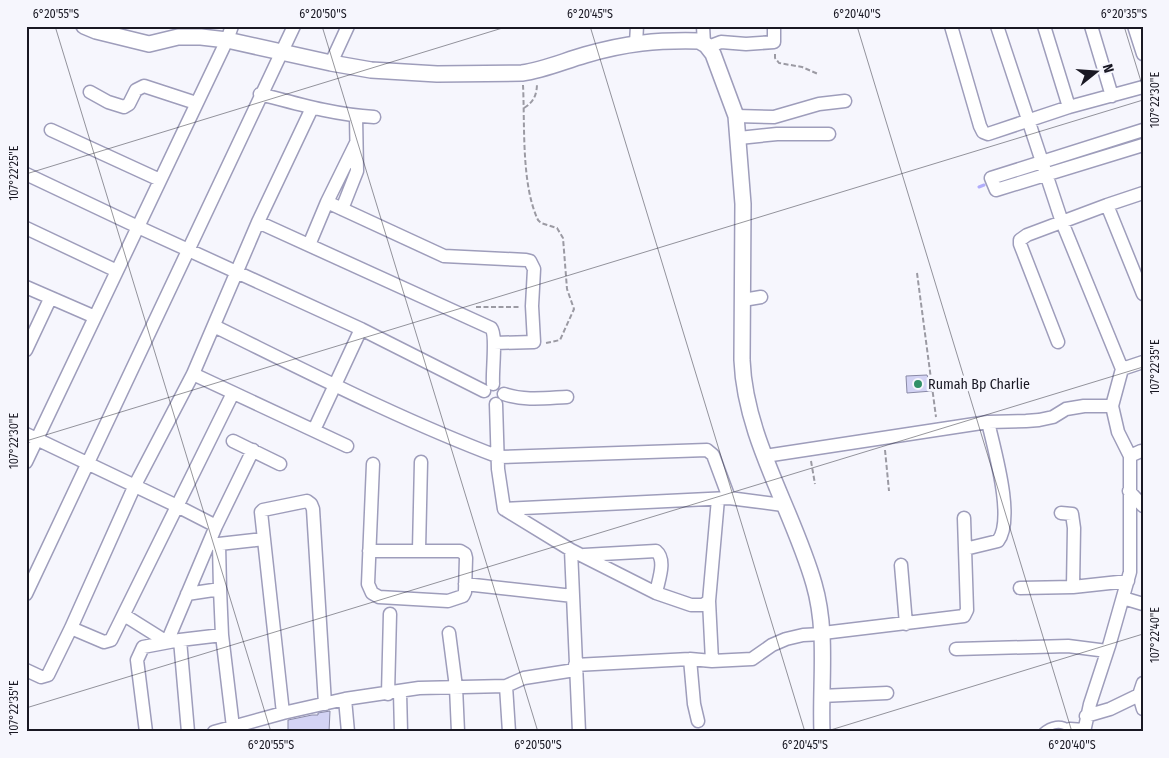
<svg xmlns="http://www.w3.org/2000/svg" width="1169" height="758" font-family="'Fira Sans Condensed',sans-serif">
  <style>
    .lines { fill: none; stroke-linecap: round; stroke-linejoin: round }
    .stream { stroke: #b1adfb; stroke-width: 3 }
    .building { fill: #d3d3f4; stroke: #8989a6 }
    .service-casing { stroke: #9e9dbb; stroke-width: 9 }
    .minor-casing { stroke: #9e9dbb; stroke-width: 15 }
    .tertiary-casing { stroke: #9e9dbb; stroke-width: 18 }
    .path { stroke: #9b9aa3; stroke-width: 2; stroke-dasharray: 5 2.5; stroke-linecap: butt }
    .service { stroke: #fff; stroke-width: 6 }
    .minor { stroke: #fff; stroke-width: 12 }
    .tertiary { stroke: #fff; stroke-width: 15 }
    .ticks { fill: none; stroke: #191823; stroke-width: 1; stroke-opacity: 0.45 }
    .poi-dot { fill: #319068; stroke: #f6f6fd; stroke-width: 2 }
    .labels { text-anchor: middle; stroke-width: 5; stroke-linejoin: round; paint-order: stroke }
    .poi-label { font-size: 14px; fill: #191823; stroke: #f6f6fd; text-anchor: start }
    .neatline { fill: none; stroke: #191823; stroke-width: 2 }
    .ticks-label { font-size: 12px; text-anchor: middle; fill: #191823 }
  </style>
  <rect width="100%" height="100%" fill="#f6f6fd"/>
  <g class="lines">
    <!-- stream -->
    <path class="stream" d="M1062,162L1143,138
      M979,187L984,185"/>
  </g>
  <!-- building -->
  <path class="building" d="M927,375L932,391L907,393L906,376Z
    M330,711L329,732H288V720L312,715H318V713Z"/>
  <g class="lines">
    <defs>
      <path id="service" d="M1042,732C1051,724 1061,722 1070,729"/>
      <path id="minor" d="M703,26L704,44
        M951,26L980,126L983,132L988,134L1069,107L1143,87
        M997,26L1062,222L1122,369L1112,406L1118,432L1130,456V572L1109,646L1090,704L1084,732
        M1044,26L1069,107
        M1091,26L1112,96
        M1134,26L1143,54
        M636,43L637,26
        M708,47L721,42L746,44L774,42V26
        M331,63L348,26
        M90,92L108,102L124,107L129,104L136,90L144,86L196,103
        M260,94C298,104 335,115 374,117
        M736,116L774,117L819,104L845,101
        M51,130L160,180
        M1143,130L991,178L996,190L1143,145
        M739,138L777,134H829
        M26,174L138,227L361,329L484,391
        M327,202L444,256L526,260L530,261L534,269L532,306L534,342L494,343
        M1107,205L1143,294
        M342,209L357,171L356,116
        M258,222L491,328C497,335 492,371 493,384
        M26,228L117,271
        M309,245L327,202L356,143
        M26,287L95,317
        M743,300L761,297
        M214,326C308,372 401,420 499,457L707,450L713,455L729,498
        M1058,342L1020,244V240L1027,235L1107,205L1143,193
        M26,350L50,299
        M1122,369L1143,362
        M193,374L347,446
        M504,394C524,401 546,398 567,397
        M496,404L498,469L504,509L571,550L656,593L691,605H703L709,601
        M314,430L361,329
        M26,434L177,506L216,526
        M233,441L280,464
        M765,456L988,422L1026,421L1039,420L1053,417L1066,409L1084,406H1112
        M1130,456L1141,451L1143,452
        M26,462L227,40L232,26
        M1129,491L1143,506
        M504,509L729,498L783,505
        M1061,513L1072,514L1074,528L1073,587
        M209,543L219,544L220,589
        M219,544L264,539
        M965,549L998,541C1015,519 994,449 988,422
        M419,550L421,462
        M571,550L579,732
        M369,551H460L465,554L466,558L465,592L463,596L448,601L379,597L372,593L368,584L373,464
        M584,555L656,551C667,560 658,581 656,593
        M901,565L906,624
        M465,584L573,596
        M1020,588L1073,587L1128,581
        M26,594L294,26
        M187,594L220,589L222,635L233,727
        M1123,598L1143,604
        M124,615L167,642L216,526L253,450
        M71,628L104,642L111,640L233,393
        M449,633L456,687L458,732
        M823,633L964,616L967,610L964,518
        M180,640L188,732
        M956,649L1068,646L1107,651
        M690,659L694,704L698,721
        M712,661L709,601L718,499
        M575,665L690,659L712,661L752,659L772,645L786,639L803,635L823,634
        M26,670L41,677L48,675L71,628L135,485L193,374L258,222L312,108
        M1143,683L1139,695L1143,709
        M506,686L509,732
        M400,692L401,732
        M388,694L390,614
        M821,696L887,693
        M345,699L348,732
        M283,713L261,512L263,510L307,501L311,504L313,509L325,704
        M1086,716L1110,709L1139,695
        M1070,729L1084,730
        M146,732L137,660L143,647L180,640L222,635
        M214,732L283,713L345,699L419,688L506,686L524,678L575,670"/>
      <path id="tertiary" d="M84,26L96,31L149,44L178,37H201L227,40L331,63L371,70L437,74L522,73C544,70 564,61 585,55C626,43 657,40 699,41L706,45L713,54L736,116L743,204L742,360C745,438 793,510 814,584C828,632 820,683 822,732"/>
    </defs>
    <!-- service casing -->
    <use href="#service" class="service-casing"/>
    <!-- minor casing -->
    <use href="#minor" class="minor-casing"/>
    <!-- tertiary casing -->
    <use href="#tertiary" class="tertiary-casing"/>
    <!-- path -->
    <path class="path" d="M775,54V58L779,63L802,67L818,74
      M523,85C525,125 521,184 538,220L541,223L557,228L563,238L567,289L574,309L560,340L546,343
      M524,108C534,102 537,94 537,83
      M917,273L936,417
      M476,307H521
      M885,450L889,491
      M811,461L815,484"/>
    <!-- service -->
    <use href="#service" class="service"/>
    <!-- minor -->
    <use href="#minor" class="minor"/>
    <!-- tertiary -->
    <use href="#tertiary" class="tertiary"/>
  </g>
  <!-- ticks -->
  <path class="ticks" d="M55,26L271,732M322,26L538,732M590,26L805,732M857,26L1072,732M1124,26L1143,88M26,174L509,26M26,441L1143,100M26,708L1143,367M824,732L1143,634"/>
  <!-- markers -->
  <circle class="poi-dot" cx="918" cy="384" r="5"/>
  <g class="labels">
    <!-- poi labels -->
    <g class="poi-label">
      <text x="928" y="389">Rumah Bp Charlie</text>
    </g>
  </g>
  <!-- border -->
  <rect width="1169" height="758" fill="none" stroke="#f6f6fd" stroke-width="55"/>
  <!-- north arrow -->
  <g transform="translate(1096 72) rotate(73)" stroke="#f6f6fd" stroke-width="4" paint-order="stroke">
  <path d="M0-4L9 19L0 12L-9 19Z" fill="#191823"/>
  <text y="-8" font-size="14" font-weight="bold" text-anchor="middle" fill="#191823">N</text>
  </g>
  <rect x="28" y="28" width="1114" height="702" class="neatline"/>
  <g class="ticks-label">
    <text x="56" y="18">6°20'55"S</text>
    <text x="323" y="18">6°20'50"S</text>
    <text x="590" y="18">6°20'45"S</text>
    <text x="857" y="18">6°20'40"S</text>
    <text x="1124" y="18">6°20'35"S</text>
    <text transform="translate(1155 100) rotate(-90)" y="4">107°22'30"E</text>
    <text transform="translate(14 173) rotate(-90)" y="4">107°22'25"E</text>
    <text transform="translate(1155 367) rotate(-90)" y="4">107°22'35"E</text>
    <text transform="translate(14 441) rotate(-90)" y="4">107°22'30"E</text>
    <text transform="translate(1155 635) rotate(-90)" y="4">107°22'40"E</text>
    <text transform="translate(14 708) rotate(-90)" y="4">107°22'35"E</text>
    <text x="271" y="749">6°20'55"S</text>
    <text x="538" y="749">6°20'50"S</text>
    <text x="805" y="749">6°20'45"S</text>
    <text x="1072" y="749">6°20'40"S</text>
  </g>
</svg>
